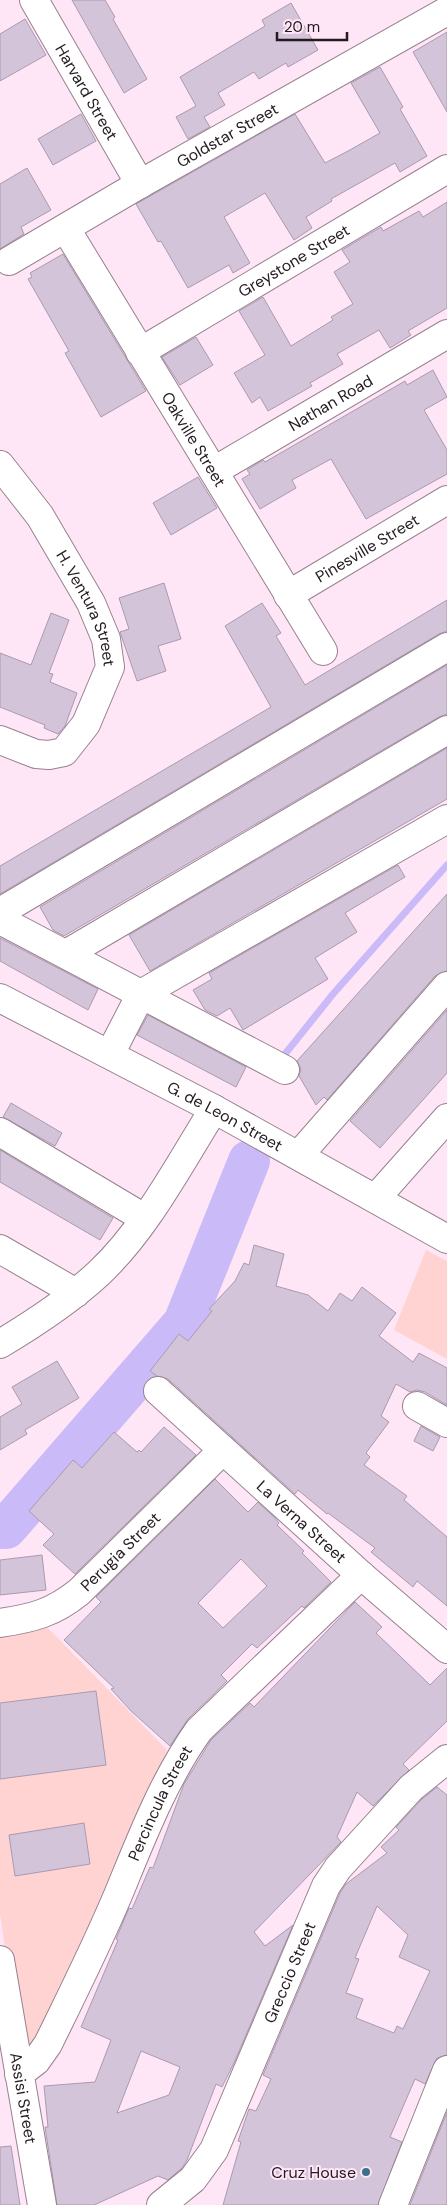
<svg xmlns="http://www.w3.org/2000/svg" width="447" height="2205" font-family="'DM Sans',sans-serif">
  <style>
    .green { fill: #ffd3d1 }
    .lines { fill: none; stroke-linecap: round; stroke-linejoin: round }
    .stream { stroke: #cabbf8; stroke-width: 7 }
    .river { stroke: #cabbf8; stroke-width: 42 }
    .building { fill: #d4c4da; stroke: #aa9aaf; fill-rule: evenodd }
    .minor-casing { stroke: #97818f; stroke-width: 30 }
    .minor { stroke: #fff; stroke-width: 28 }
    .poi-dot { fill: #39708a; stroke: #ffe6f6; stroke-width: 2 }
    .labels { text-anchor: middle; stroke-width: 4; stroke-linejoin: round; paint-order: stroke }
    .street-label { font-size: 16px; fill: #231b20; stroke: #ffe6f6 }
    .poi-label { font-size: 16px; fill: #231b20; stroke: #ffe6f6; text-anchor: end }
  </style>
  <rect width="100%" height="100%" fill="#ffe6f6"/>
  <!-- green -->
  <path class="green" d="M426,1250L447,1261V1359L394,1330Z
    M48,1628L167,1750L44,2037L28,2051L18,2035L0,1914V1636Z"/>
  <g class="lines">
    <!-- stream -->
    <path class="stream" d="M281,1059L333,994L447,865"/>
    <!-- river -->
    <path class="river" d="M0,1528H6L184,1323L249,1161"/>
  </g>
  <!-- building -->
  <path class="building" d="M72,0H105L115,17L113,19L147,79L124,93Z
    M291,3L318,50L288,67L286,63L259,79L254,72L218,93L225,105L204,117L210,127L188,139L176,117L196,106L180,77L265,26L262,20Z
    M25,19L46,55L0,81V34Z
    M447,32V112L413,52Z
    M380,67L403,107L400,109L427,156L400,172L395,163L331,199L332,201L306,217L312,228L294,240L265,193L224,217L250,263L233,273L229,265L188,288L161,241L158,242L136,204L295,114L325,163L348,151L380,133L351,83Z
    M81,114L96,141L53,165L38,139Z
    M27,168L51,210L21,227L24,234L0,249V184Z
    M447,202V308L408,331L411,335L390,348L379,330L337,354L343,364L310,383L312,386L268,411L260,397L252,403L234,373L265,355L239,311L263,297L291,346L333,320L331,317L353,304L334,272L350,262L342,250L381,227L383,231L419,211L423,217Z
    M63,254L146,391L101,417L65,353L69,351L28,279L32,277L30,273Z
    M196,337L213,365L180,385L162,357Z
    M433,370L447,397L424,410L447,450V474L366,519L331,459L292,480L296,488L260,509L242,479L250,474L247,470L263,460L265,462L405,381L407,385Z
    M198,477L217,508L171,535L153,503Z
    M164,583L181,639L158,646L166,671L137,681L120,632L129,629L119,598Z
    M447,600V631L439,634L0,894V866L271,707L225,626L262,603L281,633L276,636L305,685Z
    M51,613L69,620L49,673L53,674L50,682L77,693L65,726L58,734L44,728L45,725L0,707V653L31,665Z
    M447,665V714L439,717L64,936L53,930L40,907Z
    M447,748V799L150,971L129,935Z
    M398,865L405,877L345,913L357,932L315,958L328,979L243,1030L230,1008L217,1016L205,1010L193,990L212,979L209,973Z
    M447,894V971L435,976L327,1100L324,1097L316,1105L299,1076L301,1069L297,1061Z
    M0,938L98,989L88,1010L0,961Z
    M447,1010V1073L380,1148L350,1121Z
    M148,1015L246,1067L236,1087L137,1035Z
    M11,1103L62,1133L55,1146L3,1117Z
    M0,1150L113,1218L100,1240L0,1182Z
    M254,1245L284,1254L276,1286L308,1295L328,1311L340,1293L352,1301L362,1287L396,1313L379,1336L413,1362L419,1353L447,1368V1405L425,1392L417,1390L410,1392L396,1384L381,1416L389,1422L366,1453L370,1457L364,1465L407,1496L404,1500L447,1537V1606L417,1581L413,1587L371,1552L375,1548L328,1513L327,1514L298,1490L295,1494L168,1379L157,1376L150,1371L179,1334L188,1341L212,1311L209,1309L235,1281L244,1263L249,1265Z
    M57,1361L79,1398L25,1430L27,1434L0,1450V1417L22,1404L12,1387Z
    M421,1426L440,1437L433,1451L414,1441Z
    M164,1427L196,1455L75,1574L43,1545L54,1534L29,1511L73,1460L82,1468L114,1432L137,1452L139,1450L141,1452Z
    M215,1479L248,1512L258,1502L274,1517L279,1523L277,1525L304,1551L302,1553L331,1582L304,1608L302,1606L257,1648L252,1644L221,1675L227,1681L188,1719L170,1746L131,1711L111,1689L114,1688L64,1640L101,1602L96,1597ZM241,1559L267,1586L223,1628L198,1603Z
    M42,1555L46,1590L0,1595V1560Z
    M355,1602L382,1627L376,1633L430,1685L447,1668V1721L403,1764L409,1770L373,1806L357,1792L337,1837L341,1842L254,1932L265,1946L293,1925L234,2063L222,2087L216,2084L187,2160L182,2168L168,2180L158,2176L94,2205H57L45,2127H48L44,2086L95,2082L111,2040L81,2027L118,1940L116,1939L129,1908L132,1909L150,1867L153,1868L184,1784L211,1740L250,1703L254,1707ZM141,2051L180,2067L169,2095L117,2113Z
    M96,1691L106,1765L0,1779V1703Z
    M437,1787L447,1795V2055L437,2058L425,2084L415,2079L390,2137L402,2142L378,2205H223L241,2142L238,2141L249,2109L256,2111L271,2079L263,2075L340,1893L346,1884L387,1853L381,1847L399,1830L396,1827L422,1799ZM377,1906L408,1935L399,1957L430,1971L403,2029L397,2026L394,2033L356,2018L363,1999L346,1993L359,1959L355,1958Z
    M84,1823L90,1864L15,1876L9,1835Z
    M447,2112V2205H410Z
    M11,2146L20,2205H0V2147Z"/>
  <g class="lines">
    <defs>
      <g id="minor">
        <path id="s1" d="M34,0L140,184"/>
        <path id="s2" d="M66,229L323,651"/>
        <path id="s3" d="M9,261L140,184L447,11"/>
        <path id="s4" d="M140,352L447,169"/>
        <path id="s5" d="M0,465L40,516L91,603L106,639L110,667L86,724L64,752L49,755L36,754L0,740"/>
        <path id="s6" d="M214,471L447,334"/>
        <path id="s7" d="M288,595L447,500"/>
        <path d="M0,912L447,647"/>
        <path d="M0,920L285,1070"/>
        <path d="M66,954L447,730"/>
        <path id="s8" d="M0,998L214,1109L447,1239"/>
        <path d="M110,1054L141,994L447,819"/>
        <path d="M0,1132L144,1218"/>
        <path d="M299,1155L447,986"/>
        <path d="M376,1198L447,1118"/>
        <path d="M0,1249L76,1293"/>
        <path d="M0,1344C35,1323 69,1301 99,1273C146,1229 180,1163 214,1109"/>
        <path id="s9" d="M158,1391L361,1575L447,1649"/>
        <path d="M417,1406L447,1423"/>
        <path id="s10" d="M0,1623C33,1618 53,1613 79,1592L223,1450"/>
        <path id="s11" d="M0,1960L42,2205"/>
        <path id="s12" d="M19,2074L36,2061L48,2044C72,1995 97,1945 118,1895C142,1837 163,1781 199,1730L361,1575"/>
        <path id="s13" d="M161,2205L193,2179L214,2150L326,1886L338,1868L411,1788L447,1759"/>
        <path d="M393,2205L447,2070"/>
      </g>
    </defs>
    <!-- minor casing -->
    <use href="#minor" class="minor-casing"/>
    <!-- minor -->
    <use href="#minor" class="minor"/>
  </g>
  <!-- markers -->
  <circle class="poi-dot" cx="366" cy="2172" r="5"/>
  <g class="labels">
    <!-- street labels -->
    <g class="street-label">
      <text dy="6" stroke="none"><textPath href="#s1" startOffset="106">Harvard Street</textPath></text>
      <text dy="6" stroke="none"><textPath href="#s3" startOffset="252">Goldstar Street</textPath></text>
      <text dy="6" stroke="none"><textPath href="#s4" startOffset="179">Greystone Street</textPath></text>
      <text dy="6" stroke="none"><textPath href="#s6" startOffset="135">Nathan Road</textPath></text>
      <text dy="6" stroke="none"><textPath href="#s2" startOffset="246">Oakville Street</textPath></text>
      <text dy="6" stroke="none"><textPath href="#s7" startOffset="92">Pinesville Street</textPath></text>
      <text dy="6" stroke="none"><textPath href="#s5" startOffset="169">H. Ventura Street</textPath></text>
      <text dy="6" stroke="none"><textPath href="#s8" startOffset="254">G. de Leon Street</textPath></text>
      <text dy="6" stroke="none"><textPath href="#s9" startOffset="194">La Verna Street</textPath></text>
      <text dy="6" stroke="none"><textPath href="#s10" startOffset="144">Perugia Street</textPath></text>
      <text dy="6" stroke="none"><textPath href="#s12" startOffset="308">Percincula Street</textPath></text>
      <text dy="6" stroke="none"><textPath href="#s13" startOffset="270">Greccio Street</textPath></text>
      <text dy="6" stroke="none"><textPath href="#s11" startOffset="140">Assisi Street</textPath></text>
    </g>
    <!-- poi labels -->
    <g class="poi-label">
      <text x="356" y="2178">Cruz House</text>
    </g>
  </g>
  <!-- scale -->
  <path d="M277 32v8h70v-8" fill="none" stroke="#231b20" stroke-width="2.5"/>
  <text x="284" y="32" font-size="15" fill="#231b20" stroke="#ffe6f6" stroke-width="4" paint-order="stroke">20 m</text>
</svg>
